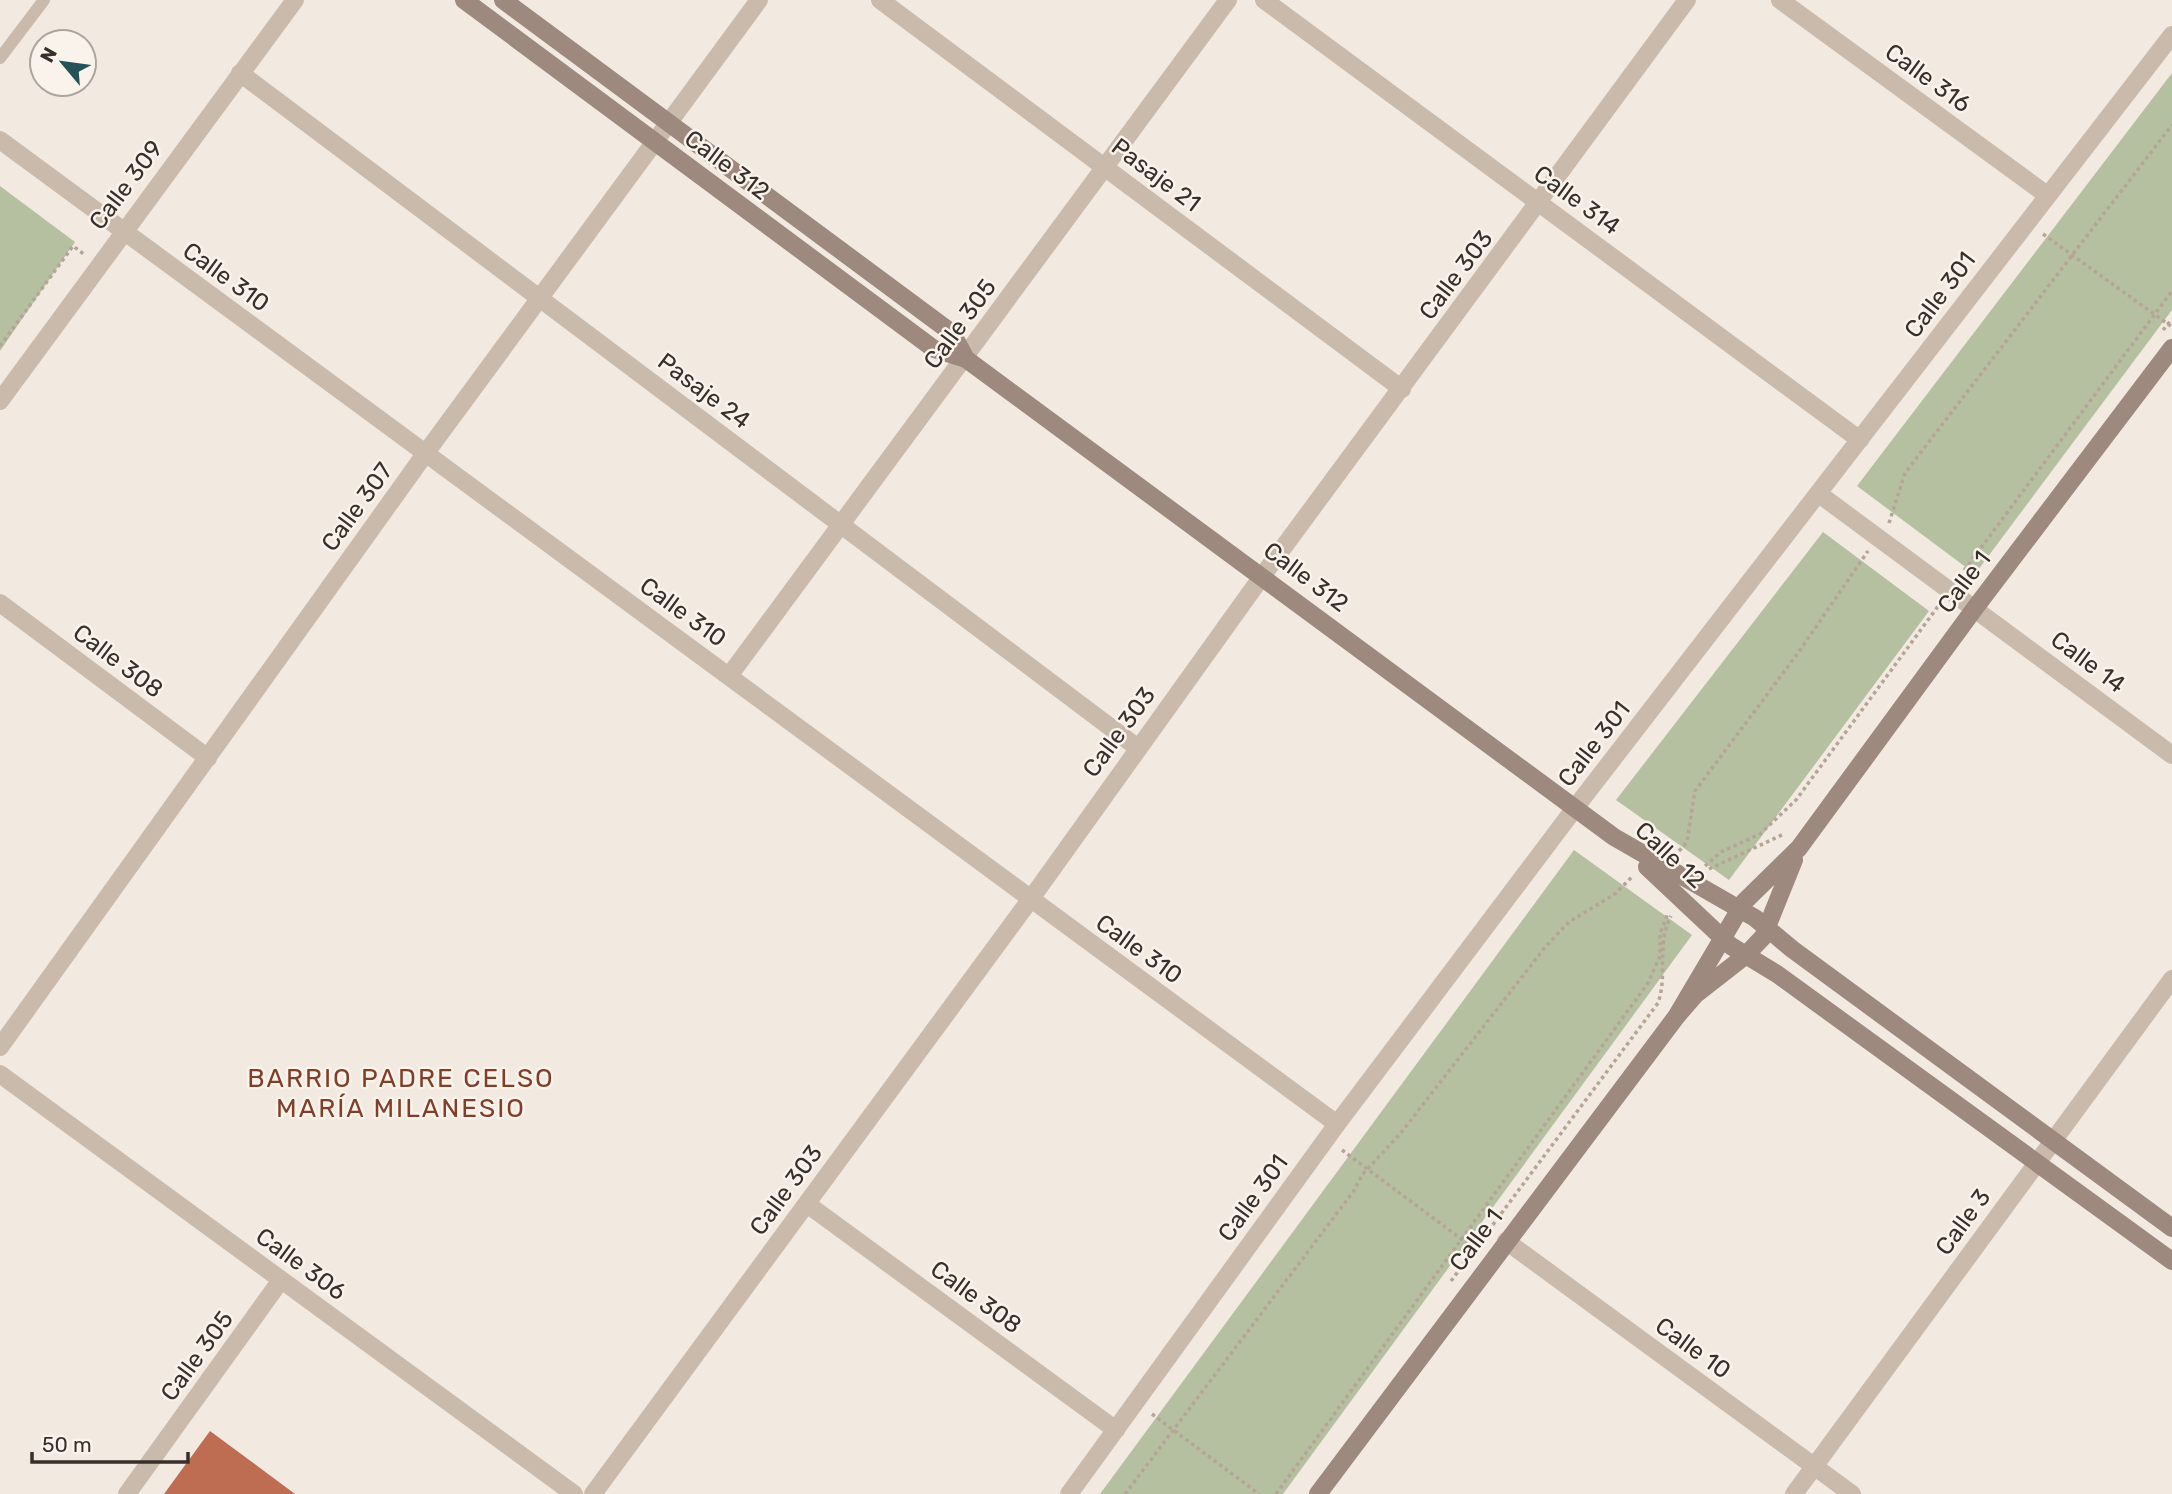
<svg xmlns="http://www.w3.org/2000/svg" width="2172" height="1494" font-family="Rubik,sans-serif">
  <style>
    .green { fill: #b5c0a1 }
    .building { fill: #be6d52 }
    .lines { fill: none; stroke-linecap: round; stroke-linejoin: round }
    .path { stroke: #b5a497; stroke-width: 3.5; stroke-dasharray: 3.5 3.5; stroke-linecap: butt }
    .lane { stroke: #c9baac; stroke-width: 12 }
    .street { stroke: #c9baac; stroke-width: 18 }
    .secondary { stroke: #9d897e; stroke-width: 18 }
    .labels { text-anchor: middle; stroke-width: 5; stroke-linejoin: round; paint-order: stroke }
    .street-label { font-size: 24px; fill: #382f2b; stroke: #f9f3ec }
    .neighbourhood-label { font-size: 26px; letter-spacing: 2px; fill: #813f29; stroke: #f9f3ec }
  </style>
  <rect width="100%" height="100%" fill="#f2e9e0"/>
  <!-- green -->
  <path class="green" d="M2172,73V310L1975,574L1857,486Z
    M0,186L75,242L0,351Z
    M1823,532L1929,611L1729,880L1616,800Z
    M1574,850L1692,935L1283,1494H1100Z"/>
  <!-- building -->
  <path class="building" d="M210,1431L295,1494H164Z"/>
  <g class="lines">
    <!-- path -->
    <path class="path" d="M2043,234L2172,327
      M2163,330L2172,319
      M0,346L73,246L85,255
      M1889,523L1905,473L2172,125
      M1960,576L2172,291
      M1679,851L1687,842L1695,791L1798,653L1868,551
      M1705,866L1721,852L1760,834L1796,800L1939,605
      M1709,869L1784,834
      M1342,1150L1476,1250
      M1451,1281L1658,1003C1668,975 1656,943 1671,916
      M1152,1414L1259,1494
      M1125,1494L1353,1192L1362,1175L1400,1134L1546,946L1569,922L1615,894L1632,877
      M1276,1494L1648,983L1660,956V934L1668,913"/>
    <!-- lane -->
    <path class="lane" d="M0,58L44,0"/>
    <!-- street -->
    <path class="street" d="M880,0L1402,389
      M1264,0L1860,440
      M1780,0L2047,195
      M240,73L1138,748
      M0,140L1337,1124
      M0,401L295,0
      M1819,494L2172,755
      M0,603L208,758
      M729,676L1228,0
      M0,1047L425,454L759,0
      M0,1074L574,1494
      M807,1204L1116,1430
      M1506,1241L1852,1494
      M127,1494L281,1280
      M593,1494L1030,900L1263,575L1687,0
      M1069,1494L1337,1124L1575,808L2172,35
      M1794,1494L2172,979"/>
    <!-- secondary -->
    <path class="secondary" d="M464,0L934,349L966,359L1614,837L1755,918L1792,949L2172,1228
      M503,0L952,333L966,359
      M1647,867L1731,946L1777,974L2172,1261
      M1676,1017L1744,902L1799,848L1975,608L2172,348
      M1318,1494L1676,1017L1695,995L1745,956L1763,937L1794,860"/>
  </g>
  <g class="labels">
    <!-- street labels -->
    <g class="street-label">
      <text transform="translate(1928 78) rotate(36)" y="8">Calle 316</text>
      <text transform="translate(727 165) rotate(37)" y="8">Calle 312</text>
      <text transform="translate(1156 175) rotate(37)" y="8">Pasaje 21</text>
      <text transform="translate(126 185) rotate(-53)" y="8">Calle 309</text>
      <text transform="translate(1577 200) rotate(36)" y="8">Calle 314</text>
      <text transform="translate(1456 275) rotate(-53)" y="8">Calle 303</text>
      <text transform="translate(226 277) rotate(36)" y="8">Calle 310</text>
      <text transform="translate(1940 295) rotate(-53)" y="8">Calle 301</text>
      <text transform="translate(960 324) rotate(-54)" y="8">Calle 305</text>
      <text transform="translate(704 391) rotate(37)" y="8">Pasaje 24</text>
      <text transform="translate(357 507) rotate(-54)" y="8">Calle 307</text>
      <text transform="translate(1306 577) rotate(37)" y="8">Calle 312</text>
      <text transform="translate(1964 582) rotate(-53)" y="8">Calle 1</text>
      <text transform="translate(683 612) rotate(36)" y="8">Calle 310</text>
      <text transform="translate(118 661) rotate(37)" y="8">Calle 308</text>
      <text transform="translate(2088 662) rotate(37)" y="8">Calle 14</text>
      <text transform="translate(1119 732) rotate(-54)" y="8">Calle 303</text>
      <text transform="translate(1594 744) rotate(-52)" y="8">Calle 301</text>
      <text transform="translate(1670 855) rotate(43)" y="8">Calle 12</text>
      <text transform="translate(1139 949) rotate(36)" y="8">Calle 310</text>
      <text transform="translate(786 1190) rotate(-54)" y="8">Calle 303</text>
      <text transform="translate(1253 1198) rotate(-54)" y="8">Calle 301</text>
      <text transform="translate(1963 1222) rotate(-54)" y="8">Calle 3</text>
      <text transform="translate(1476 1240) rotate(-53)" y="8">Calle 1</text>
      <text transform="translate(301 1264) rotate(36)" y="8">Calle 306</text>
      <text transform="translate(976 1297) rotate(36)" y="8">Calle 308</text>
      <text transform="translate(1693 1348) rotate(36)" y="8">Calle 10</text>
      <text transform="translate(197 1356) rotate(-54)" y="8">Calle 305</text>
    </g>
    <!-- neighbourhood labels -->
    <g class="neighbourhood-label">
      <text x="401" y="1087">BARRIO PADRE CELSO<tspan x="401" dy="30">MARÍA MILANESIO</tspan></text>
    </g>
  </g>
  <!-- north arrow -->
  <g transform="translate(63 63) rotate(299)"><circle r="33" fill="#f9f3ec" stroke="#aca59f" stroke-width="2"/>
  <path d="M0-5L12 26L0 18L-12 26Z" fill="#235357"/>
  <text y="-10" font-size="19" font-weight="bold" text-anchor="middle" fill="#382f2b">N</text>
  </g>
  <!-- scale -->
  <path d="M32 1452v10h156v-10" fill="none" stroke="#382f2b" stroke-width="3.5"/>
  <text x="42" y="1452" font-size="21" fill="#382f2b" stroke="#f9f3ec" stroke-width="5" paint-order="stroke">50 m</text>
</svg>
